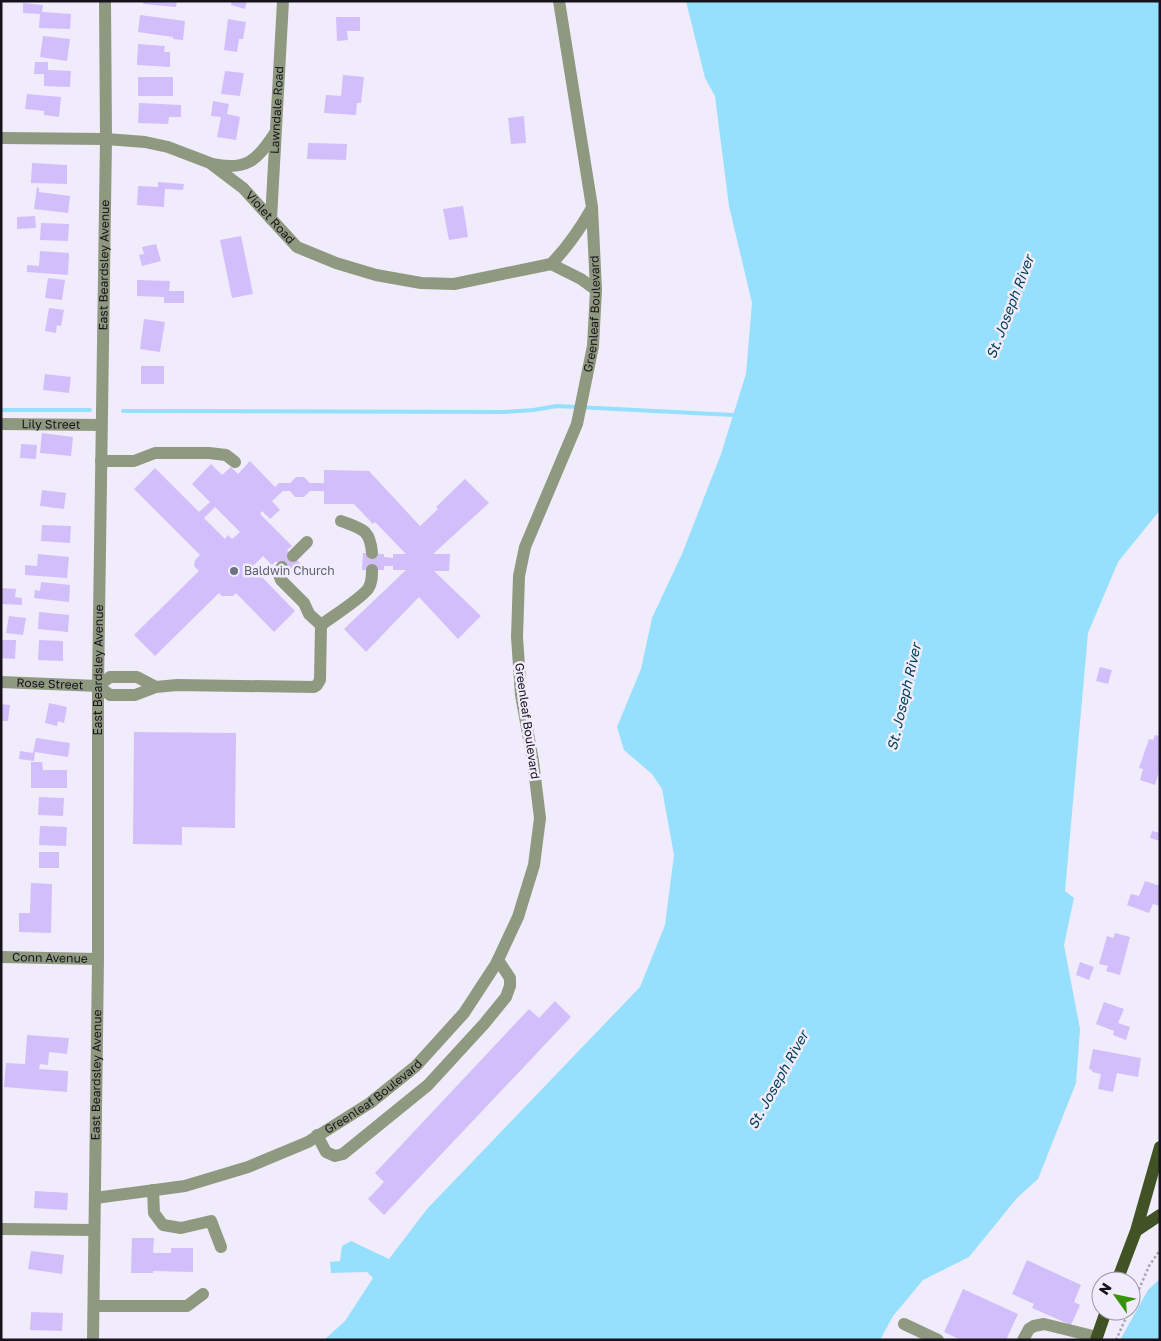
<svg xmlns="http://www.w3.org/2000/svg" width="1161" height="1341" font-family="'Golos Text',sans-serif">
  <style>
    .water { fill: #96dffd }
    .lines { fill: none; stroke-linecap: round; stroke-linejoin: round }
    .stream { stroke: #96dffd; stroke-width: 4 }
    .building { fill: #d1befa; fill-rule: evenodd }
    .path { stroke: #a8a4b2; stroke-width: 2.5; stroke-dasharray: 2.5 2.5; stroke-linecap: butt }
    .minor { stroke: #8e9980; stroke-width: 12 }
    .major { stroke: #415225; stroke-width: 12 }
    .worship-dot { fill: #6b7280; stroke: #f1ecfc; stroke-width: 2 }
    .labels { text-anchor: middle; stroke-width: 5; stroke-linejoin: round; paint-order: stroke }
    .street-label { font-size: 12px; fill: #16131c; stroke: #f1ecfc }
    .worship-label { font-size: 12px; fill: #5b616d; stroke: #f1ecfc; text-anchor: start }
    .water-label { font-size: 14px; font-style: italic; fill: #004156; stroke: #f1ecfc }
  </style>
  <rect width="100%" height="100%" fill="#f1ecfc"/>
  <!-- water -->
  <path class="water" d="M686,1H1160V510L1118,562L1088,633L1065,891L1074,898L1064,945L1080,1029L1076,1083L1038,1179L1017,1198L969,1257L923,1280L893,1316L880,1340H324L345,1321L373,1278L367,1272L331,1273L330,1262L340,1261L342,1246L351,1241L389,1259L427,1209L640,987L665,925L674,855L662,789L652,774L624,750L617,727L641,669L652,618L682,554L721,454L746,374L752,303L729,206L715,96L705,78Z
    M1160,1279V1340H1120L1148,1290Z"/>
  <g class="lines">
    <!-- stream -->
    <path class="stream" d="M1,410H90
      M123,411L504,412L533,410L557,406L733,415"/>
  </g>
  <!-- building -->
  <path class="building" d="M144,1H177L176,7L143,4Z
    M232,1H247L245,9L231,5Z
    M23,3L43,5L42,12L71,14L70,29L39,28L40,14L23,13Z
    M140,15L185,21L183,40L173,39V37L138,32Z
    M336,17H360V31H347L348,40L337,41Z
    M228,19L246,22L243,39H239L237,52L224,50Z
    M43,36L70,39L67,61L40,57Z
    M138,44L165,46L164,52H170V67L137,65Z
    M35,62H48V70L71,71L70,87L44,86V74H34Z
    M225,71L244,73L240,96L221,94Z
    M343,75L364,77L361,103H357L356,115L324,113L326,95L341,96Z
    M138,77H173V96H138Z
    M27,94L61,97L59,117L44,115V111L25,109Z
    M213,101L229,104L227,114L240,117L236,140L217,137L221,117L211,116Z
    M139,103L181,105V117H169L168,124L138,123Z
    M524,116L526,143L511,144L508,118Z
    M308,143L347,144L346,160L307,159Z
    M32,163L67,165V184L31,183Z
    M158,182L184,184L183,190L165,189L164,207L137,205L138,186L158,187Z
    M37,187L39,188V192L70,196L68,213L34,209Z
    M463,206L468,237L449,240L443,209Z
    M35,216L36,228L17,229V217Z
    M41,223L69,224L68,241L40,240Z
    M241,236L253,294L232,298L220,240Z
    M156,244L161,261L142,266L139,255L144,254L142,247Z
    M40,251L69,253L68,275L27,272V265L39,266Z
    M48,278L65,280L62,300L45,298Z
    M137,280L170,281L169,291H184V303H164V297L137,296Z
    M49,308L64,310L61,326L57,325L56,333L45,331Z
    M144,319L165,322L160,352L140,349Z
    M141,366H164V384H141Z
    M45,374L71,377L69,393L43,390Z
    M42,433L73,437L71,456L40,453Z
    M21,444L37,445L36,459L20,458Z
    M250,461L275,487L279,483H290L296,477H304L310,483H324V470L369,471L420,526L438,509L436,507L465,479L489,503L433,554H450L449,571H434L481,616L458,639L419,597L366,652L344,629L406,570H393V566H384V570H362L363,553L384,554V557L393,558V554H406L375,522L373,524L354,504H324V491H310L304,497H295L290,491H283L272,501L280,510L270,519L262,511L260,514L292,546L287,550L300,563L289,574L276,561L272,565L263,556L252,567L295,611L274,632L236,593L233,596H222L219,593L155,656L134,635L199,571L194,566L195,560L200,555L134,489L155,468L199,512L210,502L192,484L211,464L222,475L231,467L238,474ZM215,507L240,532L232,539L228,535L225,539L204,518Z
    M42,490L66,493L64,509L40,506Z
    M42,525L71,526L70,543L41,541Z
    M38,554L69,557L67,578L25,575V565L37,566Z
    M41,582L70,585L69,602L34,598L35,590L40,591Z
    M1,588L16,589L15,597L22,598V605L1,604Z
    M39,612L69,615L68,632L38,629Z
    M9,616L26,618L23,635L6,633Z
    M1,640H16L15,659L1,658Z
    M39,640L63,641V661L38,660Z
    M1100,667L1112,670L1108,684L1096,681Z
    M49,703L67,707L64,723L58,721L57,726L45,723Z
    M1,704L10,705L8,721H1Z
    M134,732L236,733L235,828L182,827V845L133,844Z
    M1155,735L1160,736V769L1155,785L1140,780L1143,769L1139,768L1149,739L1153,740Z
    M36,738L70,743L68,757L35,752L34,761L19,759L20,751L33,753Z
    M31,762H42L43,770H67V788H31Z
    M39,797L64,798L63,816L38,815Z
    M40,826L67,827L66,846L39,845Z
    M1152,831L1160,833V841L1150,838Z
    M39,852H59V868H39Z
    M1145,881L1160,886V906L1153,904L1149,913L1127,905L1131,894L1139,896Z
    M31,883L52,884L51,933L19,932V913H30Z
    M1115,933L1130,937L1120,975L1106,971L1108,966L1099,964L1107,936L1113,938Z
    M1080,962L1094,967L1089,980L1076,975Z
    M555,1001L571,1017L384,1215L368,1199L384,1182L375,1173L529,1009L539,1018Z
    M1104,1002L1124,1009L1118,1023L1130,1027L1126,1040L1113,1035L1114,1031L1096,1024Z
    M27,1035L69,1038L67,1054L49,1052L48,1065L40,1064L39,1069L68,1071L67,1092L4,1087L6,1063L25,1064Z
    M1093,1049L1141,1058L1138,1077L1117,1073L1113,1092L1098,1089L1101,1074L1092,1072V1070L1089,1069Z
    M35,1191L68,1193L67,1210L34,1208Z
    M132,1238H154L153,1253H171V1248H193V1272L153,1271V1273H131Z
    M31,1251L64,1255L62,1274L28,1269Z
    M1027,1260L1081,1285L1074,1302L1080,1305L1071,1325L1032,1308L1034,1304L1012,1294Z
    M963,1289L1018,1314L1006,1340H961L944,1332Z
    M31,1312L63,1313L62,1331L30,1330Z"/>
  <g class="lines">
    <!-- path -->
    <path class="path" d="M1131,1308L1149,1266L1160,1250
      M1116,1340L1129,1311"/>
    <!-- minor -->
    <g class="minor">
      <path id="s1" d="M1,138L106,139L145,142L168,147L210,163L243,188L297,247L336,263L376,275L421,283L454,284L551,264L581,279L596,290"/>
      <path d="M212,164C246,171 257,161 275,133"/>
      <path id="s2" d="M271,219L283,1"/>
      <path d="M551,264C568,247 580,229 592,208"/>
      <path id="s3" d="M1,424L101,425"/>
      <path d="M101,461H134L155,453H209L226,455L235,462"/>
      <path d="M341,521C362,529 370,529 372,553"/>
      <path d="M293,556L307,542"/>
      <path d="M282,567L278,572L281,580L304,603L309,614L321,625C333,616 359,600 368,589C372,583 372,577 372,570"/>
      <path id="s4" d="M1,682L98,686"/>
      <path d="M156,687L137,677H110L98,686L110,695H135L156,687L177,685L314,687L317,685L320,680L321,625"/>
      <path id="s5" d="M1,957L98,959"/>
      <path d="M317,1135L326,1152L335,1156L343,1154L428,1085L484,1024L506,997L510,986V978L498,960"/>
      <path d="M153,1190L154,1213L163,1225L181,1228L211,1221L221,1247"/>
      <path id="s6" d="M95,1198L185,1186L248,1167L308,1142L370,1103L416,1066L464,1013L496,964L518,917L534,865L540,818L533,761L521,695L517,637L519,576L525,547L577,424L593,346L596,290L592,207L559,1"/>
      <path d="M1,1229L94,1230"/>
      <path d="M94,1306H187L203,1294"/>
      <path d="M904,1324L938,1340"/>
      <path id="s7" d="M93,1340L98,959V686L106,139L105,1"/>
      <path d="M1023,1340L1029,1329L1034,1326L1044,1324L1097,1337"/>
    </g>
    <!-- major -->
    <path class="major" d="M1136,1231L1160,1215
      M1117,1281L1136,1231L1160,1147
      M1096,1340L1106,1311"/>
  </g>
  <!-- markers -->
  <circle class="worship-dot" cx="234" cy="571" r="5"/>
  <g class="labels">
    <!-- street labels -->
    <g class="street-label">
      <text dy="4" stroke="none"><textPath href="#s2" startOffset="109">Lawndale Road</textPath></text>
      <text dy="4" stroke="none"><textPath href="#s1" startOffset="294">Violet Road</textPath></text>
      <text dy="4" stroke="none"><textPath href="#s7" startOffset="1075">East Beardsley Avenue</textPath></text>
      <text dy="4" stroke="none"><textPath href="#s6" startOffset="1156">Greenleaf Boulevard</textPath></text>
      <text dy="4" stroke="none"><textPath href="#s3" startOffset="50">Lily Street</textPath></text>
      <text dy="4" stroke="none"><textPath href="#s7" startOffset="670">East Beardsley Avenue</textPath></text>
      <text dy="4" stroke="none"><textPath href="#s4" startOffset="49">Rose Street</textPath></text>
      <text transform="translate(527 721) rotate(82)" y="4">Greenleaf Boulevard</text>
      <text dy="4" stroke="none"><textPath href="#s5" startOffset="49">Conn Avenue</textPath></text>
      <text dy="4" stroke="none"><textPath href="#s7" startOffset="265">East Beardsley Avenue</textPath></text>
      <text dy="4" stroke="none"><textPath href="#s6" startOffset="301">Greenleaf Boulevard</textPath></text>
    </g>
    <!-- worship labels -->
    <g class="worship-label">
      <text x="244" y="575">Baldwin Church</text>
    </g>
    <!-- water labels -->
    <g class="water-label">
      <text transform="translate(1010 307) rotate(-69)" y="5">St. Joseph River</text>
      <text transform="translate(904 697) rotate(-77)" y="5">St. Joseph River</text>
      <text transform="translate(778 1080) rotate(-61)" y="5">St. Joseph River</text>
    </g>
  </g>
  <!-- border -->
  <rect width="1161" height="1341" fill="none" stroke="#16131c" stroke-width="5"/>
  <!-- north arrow -->
  <g transform="translate(1116 1296) rotate(303)"><circle r="24" fill="#f1ecfc" stroke="#9995a2"/>
  <path d="M0-4L9 19L0 12L-9 19Z" fill="#38930c"/>
  <text y="-8" font-size="14" font-weight="bold" text-anchor="middle" fill="#16131c">N</text>
  </g>
</svg>
